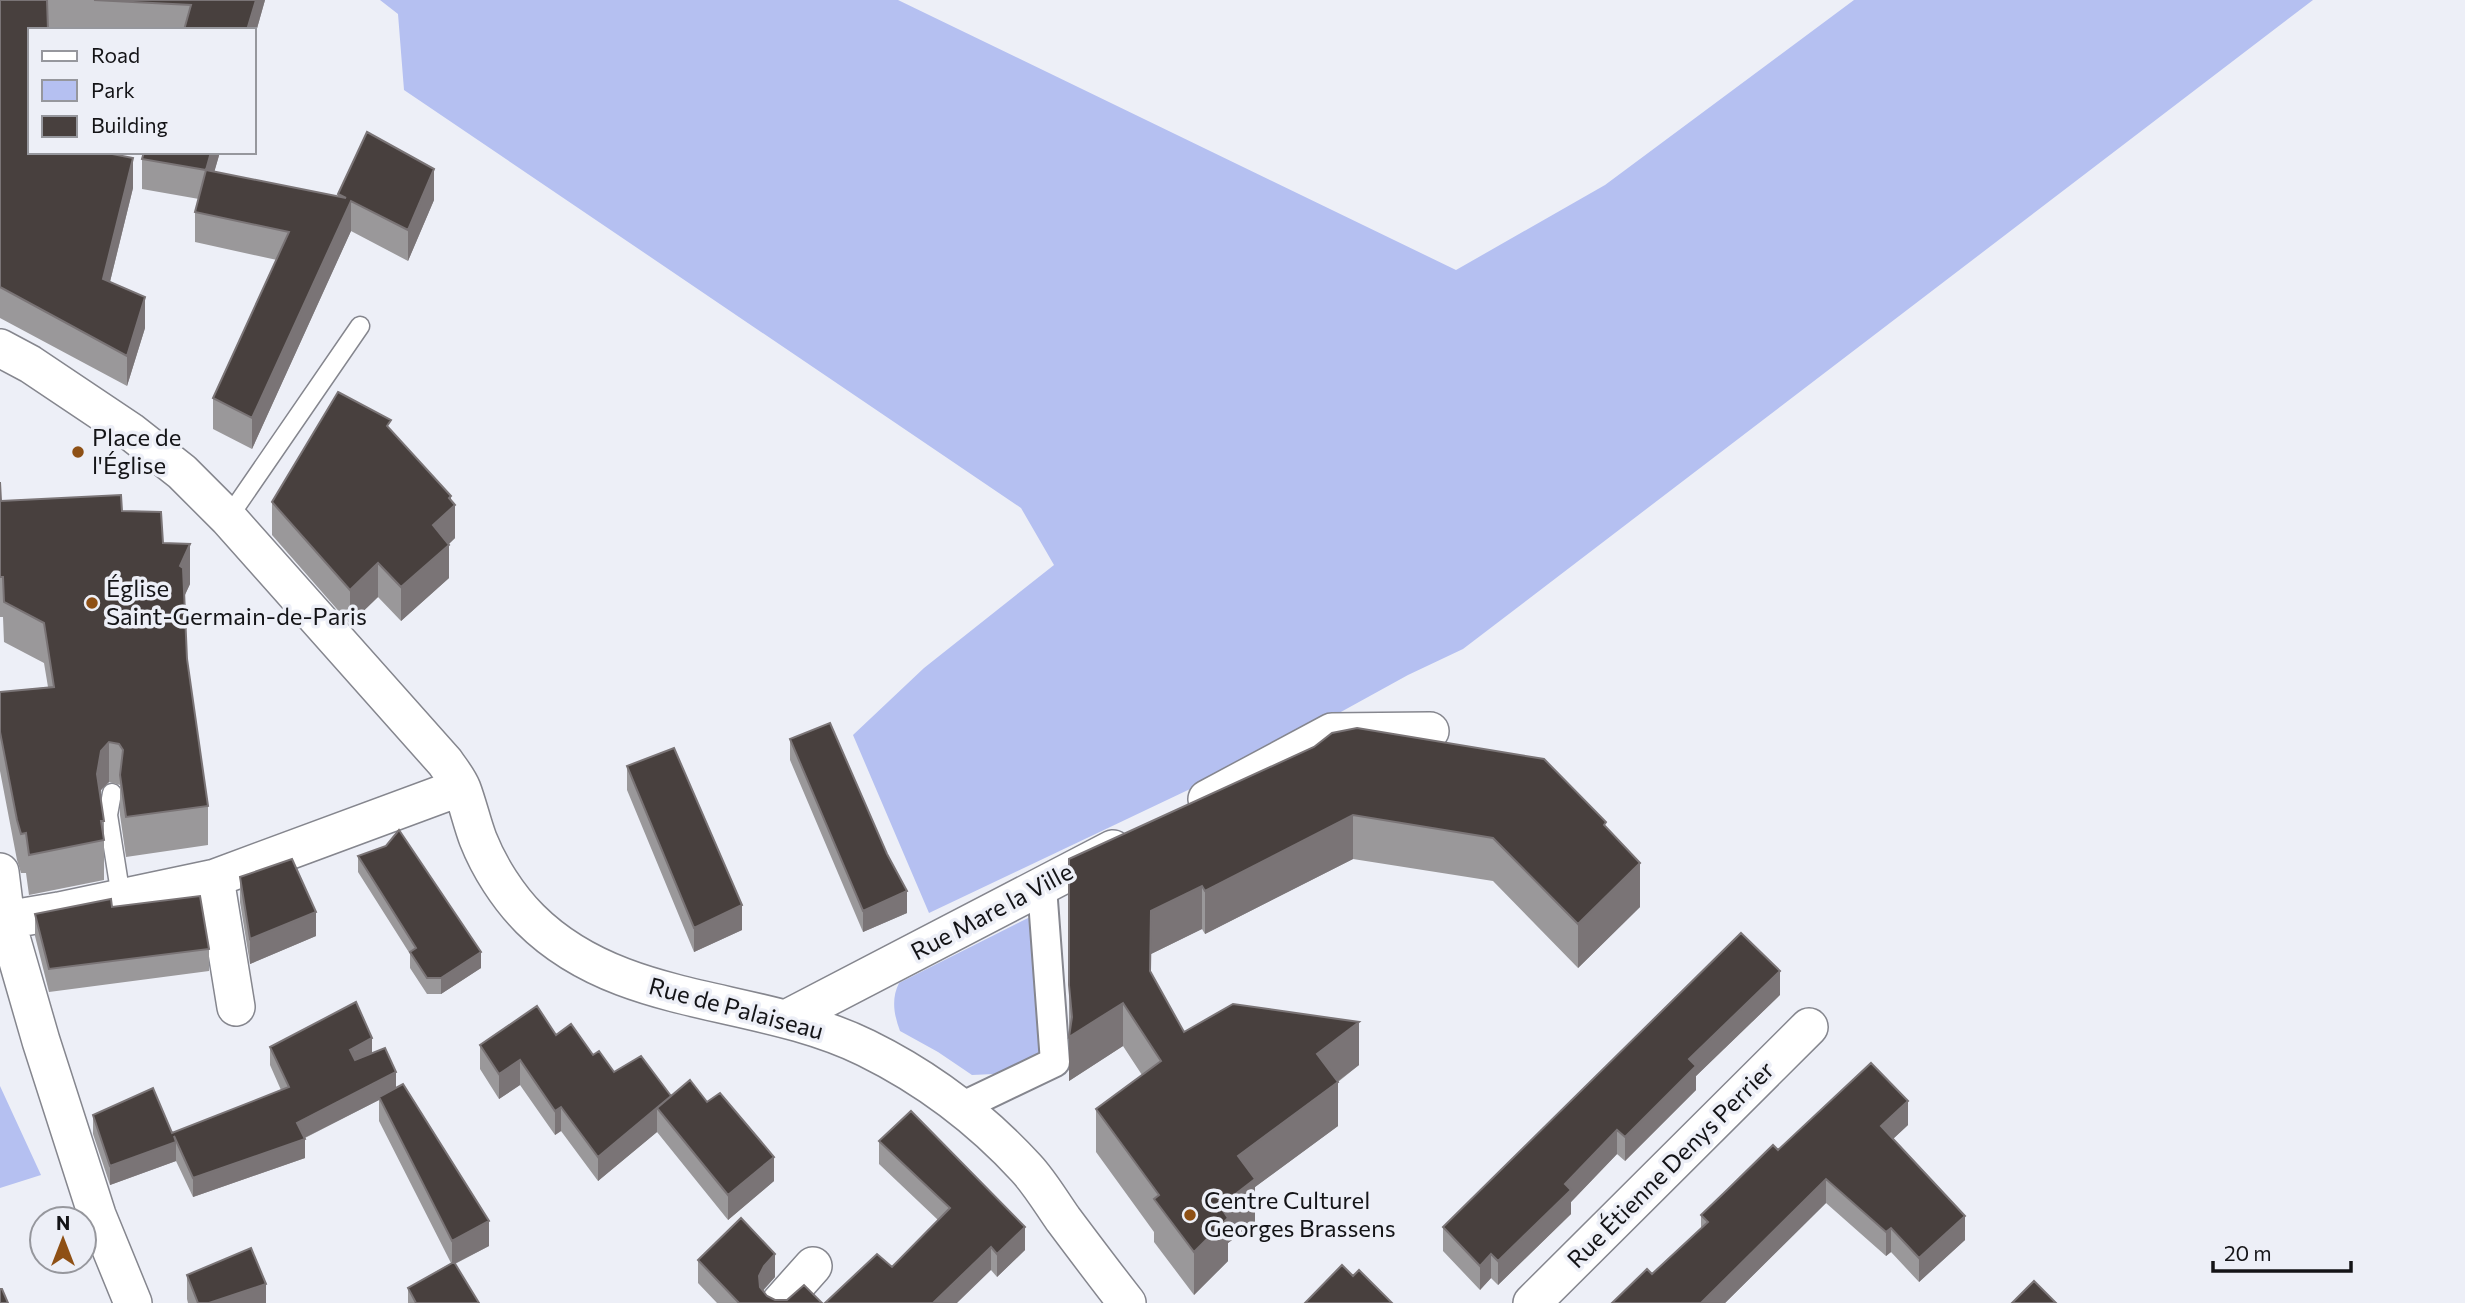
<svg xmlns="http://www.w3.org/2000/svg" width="2465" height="1303" font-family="Commissioner,sans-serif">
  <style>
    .green { fill: #b5c0f1 }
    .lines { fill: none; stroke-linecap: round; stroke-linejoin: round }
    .service-casing { stroke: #85868e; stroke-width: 21 }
    .pedestrian-casing { stroke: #85868e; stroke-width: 32 }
    .minor-casing { stroke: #85868e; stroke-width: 40 }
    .service { stroke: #fff; stroke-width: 18 }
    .pedestrian { stroke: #fff; stroke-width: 28 }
    .minor { stroke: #fff; stroke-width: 37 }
    .wall { fill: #9a989a }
    .shaded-wall { fill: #7a7476 }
    .building { fill: #48403e; stroke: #7a7476; stroke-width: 2 }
    .poi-dot { fill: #8e5015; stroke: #edeff7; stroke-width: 2.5 }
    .labels { text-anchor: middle; stroke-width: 7; stroke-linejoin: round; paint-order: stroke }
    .poi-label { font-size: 24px; fill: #141417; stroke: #edeff7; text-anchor: start }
    .street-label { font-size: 24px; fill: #141417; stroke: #edeff7 }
  </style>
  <rect width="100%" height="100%" fill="#edeff7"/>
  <!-- green -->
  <path class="green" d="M380,0H898L1456,270L1605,185L1854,0H2313L1463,649L1408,675L1268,752L929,913L853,735L924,668L1054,565L1021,508L404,90L398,14Z
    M1028,918L1039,921L1044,1052L994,1074L972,1075L938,1052L900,1031C894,1015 891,999 899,983Z
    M0,1086L41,1175L0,1188Z"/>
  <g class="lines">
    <defs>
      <path id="service" d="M228,518L360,326
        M112,793L108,815L121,897"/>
      <path id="pedestrian" d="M959,1108L1055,1062L1042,887"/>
      <path id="minor" d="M0,348L30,364L130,431L182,472L228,518L445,762C451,771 458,779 462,789C468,805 472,823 478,839C489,867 508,897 530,919C620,1009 756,994 866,1048C925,1077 981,1119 1026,1168C1040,1183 1051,1202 1063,1219C1084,1247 1105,1275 1127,1303
        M1207,799L1332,732L1430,731
        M0,872L6,920L41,1041L97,1215L133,1303
        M215,878L236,1007
        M6,920L59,911L215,878L461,787
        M788,1018L1113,849
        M780,1303L813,1266
        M1532,1303L1809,1027"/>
    </defs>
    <!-- service casing -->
    <use href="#service" class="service-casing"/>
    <!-- pedestrian casing -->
    <use href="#pedestrian" class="pedestrian-casing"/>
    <!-- minor casing -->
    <use href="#minor" class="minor-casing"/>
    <!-- service -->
    <use href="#service" class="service"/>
    <!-- pedestrian -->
    <use href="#pedestrian" class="pedestrian"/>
    <!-- minor -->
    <use href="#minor" class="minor"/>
  </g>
  <!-- wall -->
  <path class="wall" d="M0,0H265L254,39V30H78L48,28L30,152L133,188L110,282L145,328L127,386L0,318Z
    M220,152L214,172L338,197V194L434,200L408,261L351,231L252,449L213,429V398L277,260L195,242V212L199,199L142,189V159Z
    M391,430L451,500L455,538L449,544V578L401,621L378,597L350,624L272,535V502Z
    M0,482L1,501L122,511L163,543L190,584L184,596L187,659L208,806V845L126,857L120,815V785L109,782L101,790L100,796L104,821V880L29,895L26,873H21L17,860L0,771V692L48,687L44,663L4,642L3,617H0Z
    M790,739L887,854L907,913L863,932L790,760Z
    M1314,747L1606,827L1640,907L1578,968L1493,881L1353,859L1205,934L1202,929L1151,954V972L1184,1032L1359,1065L1338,1082V1126L1255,1187V1223L1228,1243V1261L1194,1295L1154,1242V1232L1096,1152V1109L1142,1075L1123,1046L1069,1081V859Z
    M627,766L742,930L694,952L627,790Z
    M358,856L481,968L441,994H427L410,968V954L358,872Z
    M240,877L316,936L250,964L240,902Z
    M112,907L209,949V971L49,992L35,936V914Z
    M1780,995L1696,1076V1090L1625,1161L1617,1154L1571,1202V1214L1498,1285L1491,1278L1480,1290L1443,1251V1227Z
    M556,1035L593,1055L614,1072L671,1096L707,1102L774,1181L728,1220L657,1132L598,1181L561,1131L555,1135L520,1085L499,1099L480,1069V1045Z
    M270,1047L372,1053L396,1088L489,1246L455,1264L479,1303H408V1288L451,1263L379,1121V1100L305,1138V1158L193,1197L176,1161L110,1185L93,1134V1115L172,1133L281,1090L270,1065Z
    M1908,1125L1893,1139L1965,1240L1919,1282L1891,1252L1886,1256L1826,1203L1725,1303H1612L1652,1274L1701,1229V1215L1778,1150Z
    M879,1141L1025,1250L997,1277L991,1270L825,1303L892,1267L938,1220L879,1164Z
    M698,1260L775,1277L763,1291L767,1296L775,1300L822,1303H717L698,1283Z
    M187,1275L266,1303H188L187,1299Z"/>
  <!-- shaded-wall -->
  <path class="shaded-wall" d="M256,0H265L254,39V30H247Z
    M211,152H220L206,201V170Z
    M133,158V188L103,310V279Z
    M434,169V200L408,261V230Z
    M351,201V231L252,449V418Z
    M145,297V328L127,386V356Z
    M451,496V509L455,505V538L433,559V525Z
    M190,544V584L180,606V566Z
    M449,545V578L401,621V587Z
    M378,563V597L350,624V590Z
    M109,742V782L101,790L97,813V774L101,751Z
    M1353,815V859L1205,934V891Z
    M1640,863V907L1578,968V924Z
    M1202,886V929L1151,954V911Z
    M907,891V913L863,932V911Z
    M742,905V930L694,952V928Z
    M316,912V936L250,964V939Z
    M481,952V968L441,994V978Z
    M1780,971V995L1696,1076V1090L1625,1161V1137L1689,1059Z
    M1123,1003V1046L1069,1081V1037Z
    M1359,1022V1065L1317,1097V1054Z
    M372,1038V1057L350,1069V1050Z
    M520,1060V1085L499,1099V1074Z
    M396,1072V1091L379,1097V1100L298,1141L305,1139V1158L193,1197V1178Z
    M1338,1082V1126L1255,1187V1223L1228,1243V1261L1194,1295V1252L1220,1206L1238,1156Z
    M671,1096L657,1108V1132L598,1181V1157Z
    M1908,1101V1125L1881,1150V1126Z
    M561,1107V1131L555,1135V1111Z
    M1617,1130V1154L1571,1202V1214L1498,1285V1261L1565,1184Z
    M176,1142V1161L110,1185V1166Z
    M774,1157V1181L728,1220V1195Z
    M1826,1179V1203L1725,1303H1701Z
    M1965,1216V1240L1919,1282V1258Z
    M489,1221V1246L452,1265V1241Z
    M1025,1227V1250L997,1277V1254Z
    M1891,1228V1252L1886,1256V1232Z
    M991,1247V1270L957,1303H933Z
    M775,1254V1277L764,1289L759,1299V1276L764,1266Z
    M1491,1254V1278L1480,1290V1266Z
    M266,1284V1303H209Z"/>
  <!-- building -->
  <path class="building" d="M0,0H47L48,30H30V152H102L133,158L103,279L145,297L127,356L0,287Z
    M94,0H256L247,30H184L191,5Z
    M367,132L434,169L408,230L351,201L252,418L213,398L289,232L195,212L206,170L346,198L338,194Z
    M144,152H211L206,170L142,159Z
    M338,392L391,420L387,426L451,496L449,498L455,505L433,525L449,545L401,587L378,563L350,590L272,502Z
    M0,482L1,501L121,495L122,511L161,512L163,543L190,544L180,566L183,568L187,659L208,806L126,817L120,775L123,750L119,744L109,742L101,751L97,774L104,821H101L104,840L29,855L26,833L21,834L17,820L0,732V692L54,687L44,623L4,602L3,577H0Z
    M830,723L887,854L907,891L863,911L790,739Z
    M1357,728L1544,759L1606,822L1604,825L1640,863L1578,924L1493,838L1353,815L1205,891L1202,886L1151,911L1150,971L1184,1032L1233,1004L1359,1022L1317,1054L1338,1082L1238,1156L1255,1179L1220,1206L1228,1218L1194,1252L1154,1199L1159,1195L1096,1109L1161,1061L1123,1003L1069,1037L1072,1017L1069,985V859L1314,747L1332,733Z
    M674,748L742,905L694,928L627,766Z
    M399,830L481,952L441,978H427L410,952L416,948L358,856L386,846Z
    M292,859L316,912L250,939L240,877Z
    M200,896L209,949L49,969L35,914L111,899L112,907Z
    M1741,933L1780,971L1689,1059L1696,1066L1625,1137L1617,1130L1565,1184L1571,1190L1498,1261L1491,1254L1480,1266L1443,1227Z
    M356,1002L372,1038L350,1050L355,1060L385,1048L396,1072L297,1123L305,1139L193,1178L174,1136L176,1142L110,1166L93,1115L153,1088L172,1133L289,1087L270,1047Z
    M537,1006L556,1035L571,1024L593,1055L599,1051L614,1072L641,1056L671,1096L598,1157L561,1107L555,1111L520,1060L499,1074L480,1045Z
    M1871,1063L1908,1101L1881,1126L1965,1216L1919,1258L1891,1228L1886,1232L1826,1179L1701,1303H1612L1647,1269L1652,1274L1708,1222L1701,1215L1726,1191L1773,1145L1778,1150Z
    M690,1080L707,1102L720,1093L774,1157L728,1195L657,1108Z
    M403,1084L489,1221L452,1241L379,1097Z
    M911,1111L1025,1227L997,1254L991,1247L933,1303H825L877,1254L892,1267L950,1208L879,1141Z
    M741,1218L775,1254L764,1266L759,1276L760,1287L767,1296L775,1300H787L804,1285L822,1303H739L698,1260Z
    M251,1248L266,1284L209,1303H198L187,1275Z
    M454,1262L479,1303H416L408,1288Z
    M1342,1265L1353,1276L1359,1270L1392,1303H1305Z
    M2034,1281L2056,1303H2012Z
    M0,1289H2L8,1303H0Z"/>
  <!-- markers -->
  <g class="poi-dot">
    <circle cx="78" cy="452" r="7"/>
    <circle cx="92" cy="603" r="7"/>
    <circle cx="1190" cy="1215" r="7"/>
  </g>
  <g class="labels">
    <!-- poi labels -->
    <g class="poi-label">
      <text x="92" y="446">Place de<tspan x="92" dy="28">l'Église</tspan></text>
      <text x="106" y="597">Église<tspan x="106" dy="28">Saint-Germain-de-Paris</tspan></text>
      <text x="1204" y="1209">Centre Culturel<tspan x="1204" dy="28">Georges Brassens</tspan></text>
    </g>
    <!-- street labels -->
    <g class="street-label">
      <text transform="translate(992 912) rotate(-28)" y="8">Rue Mare la Ville</text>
      <text transform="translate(736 1009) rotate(15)" y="8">Rue de Palaiseau</text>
      <text transform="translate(1671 1165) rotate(-45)" y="8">Rue Étienne Denys Perrier</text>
    </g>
  </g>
  <!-- legend -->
  <rect x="28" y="28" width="228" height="126" fill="#edeff7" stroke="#96979d" stroke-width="2"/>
  <rect x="42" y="51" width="35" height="10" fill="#ffffff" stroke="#96979d" stroke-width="2"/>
  <text x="91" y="63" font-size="21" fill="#141417">Road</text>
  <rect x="42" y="80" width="35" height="21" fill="#b5c0f1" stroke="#96979d" stroke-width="2"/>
  <text x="91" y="98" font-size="21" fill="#141417">Park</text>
  <rect x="42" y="116" width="35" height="21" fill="#48403e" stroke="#96979d" stroke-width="2"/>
  <text x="91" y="133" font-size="21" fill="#141417">Building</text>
  <!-- north arrow -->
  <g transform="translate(63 1240)"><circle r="33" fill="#edeff7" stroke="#96979d" stroke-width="2"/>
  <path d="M0-5L12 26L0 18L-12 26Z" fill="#8e5015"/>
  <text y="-10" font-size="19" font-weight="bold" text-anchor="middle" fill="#141417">N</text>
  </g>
  <!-- scale -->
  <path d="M2213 1261v10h138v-10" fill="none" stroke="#141417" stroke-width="3.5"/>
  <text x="2224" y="1261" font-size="21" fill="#141417" stroke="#edeff7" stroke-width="5" paint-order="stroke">20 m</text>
</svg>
